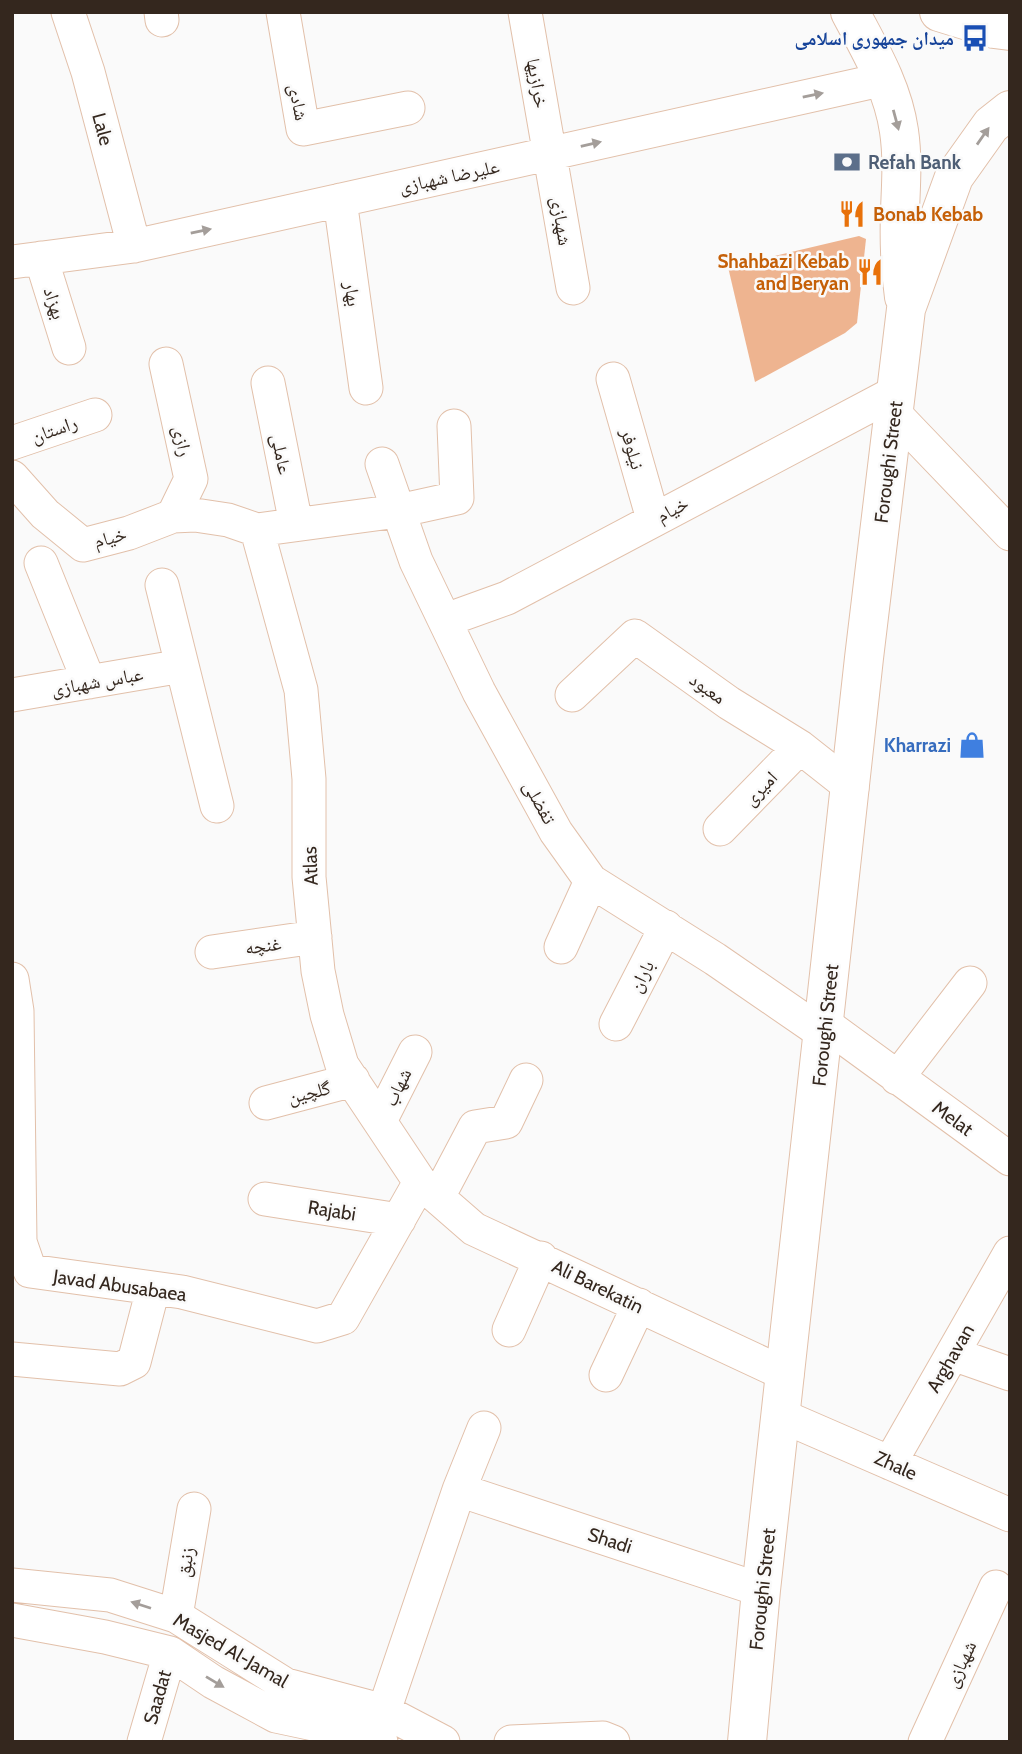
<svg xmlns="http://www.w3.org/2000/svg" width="1022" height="1754" font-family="Cabin,'Noto Naskh Arabic',sans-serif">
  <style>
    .building { fill: #eeb490 }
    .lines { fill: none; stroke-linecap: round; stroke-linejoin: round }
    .street-casing { stroke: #e2c0aa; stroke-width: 35 }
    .secondary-casing { stroke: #e2c0aa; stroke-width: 40 }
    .primary-casing { stroke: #e2c0aa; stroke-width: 40 }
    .street { stroke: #fff; stroke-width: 33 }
    .secondary { stroke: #fff; stroke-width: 38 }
    .primary { stroke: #fff; stroke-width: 38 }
    .oneway { fill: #a49e9a }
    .labels { text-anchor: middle; stroke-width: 5; stroke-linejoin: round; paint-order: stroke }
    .transit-label { font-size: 19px; font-weight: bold; fill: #164399; stroke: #fafafa; text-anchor: end }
    .street-label { font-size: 19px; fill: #34271e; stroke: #fafafa }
    .service-label { font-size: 19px; font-weight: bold; fill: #4e5e75; stroke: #fafafa; text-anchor: start }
    .food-label { font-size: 19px; font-weight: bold; fill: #c56008; stroke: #fafafa; text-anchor: start }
    .shop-label { font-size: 19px; font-weight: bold; fill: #366cbe; stroke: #fafafa; text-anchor: end }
  </style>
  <rect width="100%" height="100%" fill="#fafafa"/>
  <!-- building -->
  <path class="building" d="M859,236L866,239L857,323L845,333L755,382L728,267Z"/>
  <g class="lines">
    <defs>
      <path id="street" d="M68,12L88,72L134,246
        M161,12L162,20
        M283,12L303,129L408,108
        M525,12L573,288
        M340,200L366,388
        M41,258L69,348
        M12,262L134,246L885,79
        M166,364L191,479L173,516
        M613,379L653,519
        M268,383L296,524
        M894,413L1010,534
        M12,443L95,415
        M382,464L416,561L479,692L556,832L591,881L715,959L824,1034
        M12,477L45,514L83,545L129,533L173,516L195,515L228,520L257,530L398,511L457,498L454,426
        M257,530L301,690L309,779V877L318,971L327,1015L342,1065L420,1182L474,1229L787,1375
        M41,563L89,682
        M162,585L217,806
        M446,620L507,598L896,392
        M12,695L182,666
        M572,695L635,636L729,703L800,747L852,788
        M720,829L800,747
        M561,947L591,881
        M212,952L315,937
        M12,979L17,1011L20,1242L30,1271L182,1292L317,1326L343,1318L420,1182
        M616,1024L666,927
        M825,1024L1010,1159
        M897,1078L970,983
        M266,1103L353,1080
        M380,1121L415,1052
        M438,1197L475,1127L506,1122L526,1080
        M265,1199L399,1220
        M509,1330L541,1258
        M953,1354L1010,1374
        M12,1359L120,1369L134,1362L153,1289
        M606,1375L639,1305
        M782,1416L1010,1515
        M890,1463L1010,1253
        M459,1490L761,1590
        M12,1585L110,1595L176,1616L286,1685L384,1711L443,1742
        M176,1616L194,1509
        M12,1620L105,1637L170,1653L213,1682L276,1716L375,1737L381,1742
        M384,1711L459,1490L484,1428
        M144,1742L170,1653
        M511,1742L603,1738L613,1742
        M925,1742L996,1587"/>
      <path id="secondary" d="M850,12C870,50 893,88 899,131C903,158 901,184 900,211C899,239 900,269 904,297
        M747,1742L761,1590L864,658L906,309L954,177L991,125L1010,110"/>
      <path id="primary" d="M939,12L994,29L1010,31"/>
    </defs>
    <!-- street casing -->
    <use href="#street" class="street-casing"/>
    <!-- secondary casing -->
    <use href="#secondary" class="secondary-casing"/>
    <!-- primary casing -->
    <use href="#primary" class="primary-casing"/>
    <!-- street -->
    <use href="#street" class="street"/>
    <!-- secondary -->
    <use href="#secondary" class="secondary"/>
    <!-- primary -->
    <use href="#primary" class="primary"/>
  </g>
  <!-- one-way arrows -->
  <defs><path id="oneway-solid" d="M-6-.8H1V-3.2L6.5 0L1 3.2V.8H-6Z" transform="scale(1.75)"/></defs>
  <g class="oneway">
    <use href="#oneway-solid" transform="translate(813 95) rotate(-12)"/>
    <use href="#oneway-solid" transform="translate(896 120) rotate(75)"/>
    <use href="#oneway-solid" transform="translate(983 136) rotate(-55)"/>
    <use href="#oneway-solid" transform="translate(591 144) rotate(-13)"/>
    <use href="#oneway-solid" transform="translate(201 231) rotate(-12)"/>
    <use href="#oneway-solid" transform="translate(141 1605) rotate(-162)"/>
    <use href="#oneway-solid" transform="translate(215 1682) rotate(31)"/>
  </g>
  <!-- icons -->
  <defs>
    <symbol id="bus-bare" viewBox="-9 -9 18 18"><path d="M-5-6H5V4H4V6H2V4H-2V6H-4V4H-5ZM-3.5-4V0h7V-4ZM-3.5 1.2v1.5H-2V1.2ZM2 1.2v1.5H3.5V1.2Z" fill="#1a4fb4" stroke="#fafafa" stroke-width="2.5" paint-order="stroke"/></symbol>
    <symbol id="bank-bare" viewBox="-9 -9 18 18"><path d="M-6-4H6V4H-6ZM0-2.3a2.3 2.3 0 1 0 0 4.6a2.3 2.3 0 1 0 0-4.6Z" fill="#5c6f8a" stroke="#fafafa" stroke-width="2.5" paint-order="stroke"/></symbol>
    <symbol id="restaurant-bare" viewBox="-9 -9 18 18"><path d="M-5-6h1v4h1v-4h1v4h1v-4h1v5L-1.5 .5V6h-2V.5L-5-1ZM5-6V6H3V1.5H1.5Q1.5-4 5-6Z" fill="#e8710a" stroke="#fafafa" stroke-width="2.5" paint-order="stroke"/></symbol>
    <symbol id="shop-bare" viewBox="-9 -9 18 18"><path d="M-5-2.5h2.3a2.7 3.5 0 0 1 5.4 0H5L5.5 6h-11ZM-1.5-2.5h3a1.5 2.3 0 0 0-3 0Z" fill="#3f7fe0" stroke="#fafafa" stroke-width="2.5" paint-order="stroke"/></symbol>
  </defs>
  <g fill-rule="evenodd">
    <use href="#bus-bare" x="956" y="19" width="38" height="38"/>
    <use href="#bank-bare" x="828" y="143" width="38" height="38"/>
    <use href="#restaurant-bare" x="833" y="195" width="38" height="38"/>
    <use href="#restaurant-bare" x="851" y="253" width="38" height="38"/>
    <use href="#shop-bare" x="953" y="726" width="38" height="38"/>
  </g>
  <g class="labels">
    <!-- transit labels -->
    <g class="transit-label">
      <text x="954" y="45">میدان جمهوری اسلامی</text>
    </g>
    <!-- street labels -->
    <g class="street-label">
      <text transform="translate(538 83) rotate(80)" y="7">خرازیها</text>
      <text transform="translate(299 102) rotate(79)" y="7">شادی</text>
      <text transform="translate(103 129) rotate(75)" y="7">Lale</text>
      <text transform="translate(449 176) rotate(-12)" y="7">علیرضا شهبازی</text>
      <text transform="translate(562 221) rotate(81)" y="7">شهبازی</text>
      <text transform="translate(353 294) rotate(82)" y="7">بهار</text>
      <text transform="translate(55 303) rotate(72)" y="7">بهزاد</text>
      <text transform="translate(54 429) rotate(-19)" y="7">راستان</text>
      <text transform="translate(183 441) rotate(78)" y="7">رازی</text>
      <text transform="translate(633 449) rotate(74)" y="7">نیلوفر</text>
      <text transform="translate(282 454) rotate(79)" y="7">عاملی</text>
      <text transform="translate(888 462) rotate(-83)" y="7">Foroughi Street</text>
      <text transform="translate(672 509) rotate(-28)" y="7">خیام</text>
      <text transform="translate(110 537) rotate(-15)" y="7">خیام</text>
      <text transform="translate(97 681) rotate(-10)" y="7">عباس شهبازی</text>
      <text transform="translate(708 688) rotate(35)" y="7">معبود</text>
      <text transform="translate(760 788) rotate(-46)" y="7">امیری</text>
      <text transform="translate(540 802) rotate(61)" y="7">تفضلی</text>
      <text transform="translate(310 866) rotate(-92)" y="7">Atlas</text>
      <text transform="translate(263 945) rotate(-8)" y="7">غنچه</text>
      <text transform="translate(641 976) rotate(-63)" y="7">باران</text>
      <text transform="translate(825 1025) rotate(-84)" y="7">Foroughi Street</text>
      <text transform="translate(397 1087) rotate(-64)" y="7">شهاب</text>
      <text transform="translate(309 1092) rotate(-14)" y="7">گلچین</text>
      <text transform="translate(953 1118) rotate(36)" y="7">Melat</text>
      <text transform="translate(332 1210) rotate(9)" y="7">Rajabi</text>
      <text transform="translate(120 1285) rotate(8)" y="7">Javad Abusabaea</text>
      <text transform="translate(598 1286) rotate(26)" y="7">Ali Barekatin</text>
      <text transform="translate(950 1358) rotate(-60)" y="7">Arghavan</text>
      <text transform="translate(896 1465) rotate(24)" y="7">Zhale</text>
      <text transform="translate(610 1540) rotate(18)" y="7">Shadi</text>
      <text transform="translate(185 1562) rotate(-81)" y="7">زنبق</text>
      <text transform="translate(762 1589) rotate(-84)" y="7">Foroughi Street</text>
      <text transform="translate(231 1650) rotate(30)" y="7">Masjed Al-Jamal</text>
      <text transform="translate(960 1664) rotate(-65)" y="7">شهبازی</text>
      <text transform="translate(157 1697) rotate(-74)" y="7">Saadat</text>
    </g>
    <!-- service labels -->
    <g class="service-label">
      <text x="868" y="169">Refah Bank</text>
    </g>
    <!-- food labels -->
    <g class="food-label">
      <text x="873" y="221">Bonab Kebab</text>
      <text x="849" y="268" text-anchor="end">Shahbazi Kebab<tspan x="849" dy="22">and Beryan</tspan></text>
    </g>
    <!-- shop labels -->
    <g class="shop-label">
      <text x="951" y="752">Kharrazi</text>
    </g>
  </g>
  <!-- border -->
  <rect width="1022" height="1754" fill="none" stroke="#34271e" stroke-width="28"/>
</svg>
